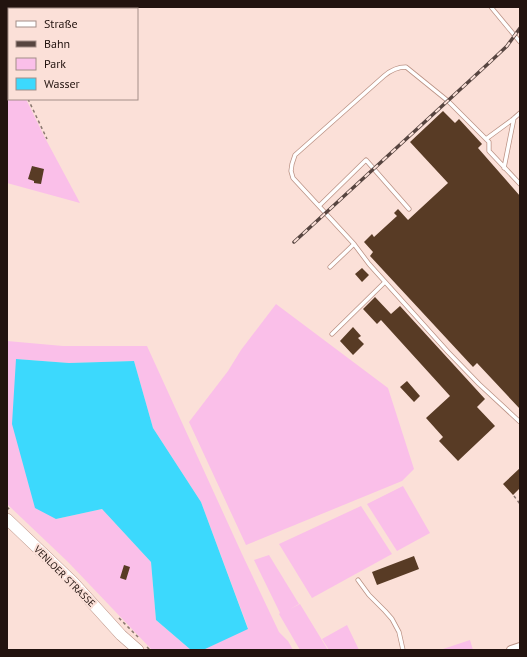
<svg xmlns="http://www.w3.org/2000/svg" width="527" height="657" font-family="'PT Sans',sans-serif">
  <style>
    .green { fill: #fabfe9 }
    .water { fill: #3cd9fd }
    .building { fill: #583b25 }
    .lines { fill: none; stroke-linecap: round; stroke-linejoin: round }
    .service-casing { stroke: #bb9285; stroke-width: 5 }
    .tertiary-casing { stroke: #bb9285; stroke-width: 10 }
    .primary-casing { stroke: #bb9285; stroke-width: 12 }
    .path { stroke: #89756f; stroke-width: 1.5; stroke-dasharray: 3 3; stroke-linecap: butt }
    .service { stroke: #fff; stroke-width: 3.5 }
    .tertiary { stroke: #fff; stroke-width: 8 }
    .primary { stroke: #fff; stroke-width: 11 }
    .rail-casing { stroke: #574540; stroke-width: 3.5 }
    .rail { stroke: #fbe0d8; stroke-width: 2; stroke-dasharray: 6; stroke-linecap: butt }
    .labels { text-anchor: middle; stroke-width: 4; stroke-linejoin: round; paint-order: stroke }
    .street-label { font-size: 10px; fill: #22130f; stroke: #fbe0d8 }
  </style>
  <rect width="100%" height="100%" fill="#fbe0d8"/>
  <!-- green -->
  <path class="green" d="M7,92L9,93V99H26L44,136L80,203L7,183Z
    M276,304L388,388L414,469L402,481L246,545L189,422L228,371L241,350Z
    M7,341L63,346H147L242,554L279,632L288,641L293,650H203L248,628L201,502L153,428L134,361L69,363L16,359L56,519L102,509L151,562L156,620L191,650H152L68,562L7,504Z
    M403,486L430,533L397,551L367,504Z
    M361,506L392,554L312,598L279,544Z
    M269,555L299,604L290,609L300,604L328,650H300L279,614L280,613L254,560Z
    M347,625L359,650H329L322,639Z
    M470,640L473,650H440Z"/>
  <!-- water -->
  <path class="water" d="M16,359L69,363L134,361L153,428L201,502L248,629L203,650H191L156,620L151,562L102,509L56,519L35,508L12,424Z"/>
  <!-- building -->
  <path class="building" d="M443,111L455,123L459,119L482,144L478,148L520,196V409L477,363L473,367L370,256L373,252L364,242L372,234L374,237L397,216L394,213L398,209L408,220L448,183L410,142Z
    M32,166L44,169L41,184L34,183V181L28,179Z
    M362,268L369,275L362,282L355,274Z
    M375,297L391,314L400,306L485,399L477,407L495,426L458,461L439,441L443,437L426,418L450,396L381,320L377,324L363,309Z
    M353,327L361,336L358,338L364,344L353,355L340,341Z
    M407,381L420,396L414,402L400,387Z
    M520,468V488L513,495L503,484Z
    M414,556L419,569L377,585L372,572Z
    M124,565L130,567L126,580L120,578Z"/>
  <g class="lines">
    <defs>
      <path id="service" d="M491,7L520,42
        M486,139L512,120L520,113
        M504,168L514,118
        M319,206L366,160L409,209
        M354,244L293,178L291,171L292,164L295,155L384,76C391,70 397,67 406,67L448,101L489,142V151L520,184
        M330,267L354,244L369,264L448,352L479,384L520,422
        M332,334L385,282
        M358,580L369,595L385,611L392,619L399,632L403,650"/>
      <path id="tertiary" d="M511,650L520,647"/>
      <path id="primary" d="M7,519L73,582L121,635L138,650"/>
    </defs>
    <!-- service casing -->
    <use href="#service" class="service-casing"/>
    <!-- tertiary casing -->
    <use href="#tertiary" class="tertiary-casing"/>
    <!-- primary casing -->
    <use href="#primary" class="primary-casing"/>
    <!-- path -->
    <path class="path" d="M7,91H9
      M28,99L47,139
      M514,496L520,504
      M7,507L11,511
      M119,618L139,638
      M147,647L150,650"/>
    <!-- service -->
    <use href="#service" class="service"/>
    <!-- tertiary -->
    <use href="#tertiary" class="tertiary"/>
    <!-- primary -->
    <use href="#primary" class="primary"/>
    <defs>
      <path id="rail" d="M294,242L490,62L507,46L520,28"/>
    </defs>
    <!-- rail casing -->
    <use href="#rail" class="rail-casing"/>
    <!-- rail -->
    <use href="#rail" class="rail"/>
  </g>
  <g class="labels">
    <!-- street labels -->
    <g class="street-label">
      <text transform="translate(65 576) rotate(45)" y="4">VENLOER STRASSE</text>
    </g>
  </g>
  <!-- border -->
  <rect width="527" height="657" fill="none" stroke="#22130f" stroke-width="16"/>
  <!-- legend -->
  <rect x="8" y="8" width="130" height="92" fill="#fbe0d8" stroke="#a48e88"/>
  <rect x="16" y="21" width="20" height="6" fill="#ffffff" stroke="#a48e88"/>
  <text x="44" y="28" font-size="12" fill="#22130f">Straße</text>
  <rect x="16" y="41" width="20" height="6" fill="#574540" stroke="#a48e88"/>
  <text x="44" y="48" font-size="12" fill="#22130f">Bahn</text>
  <rect x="16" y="58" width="20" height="12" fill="#fabfe9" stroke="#a48e88"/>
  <text x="44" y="68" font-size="12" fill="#22130f">Park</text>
  <rect x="16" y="78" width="20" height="12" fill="#3cd9fd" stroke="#a48e88"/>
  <text x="44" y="88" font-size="12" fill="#22130f">Wasser</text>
</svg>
